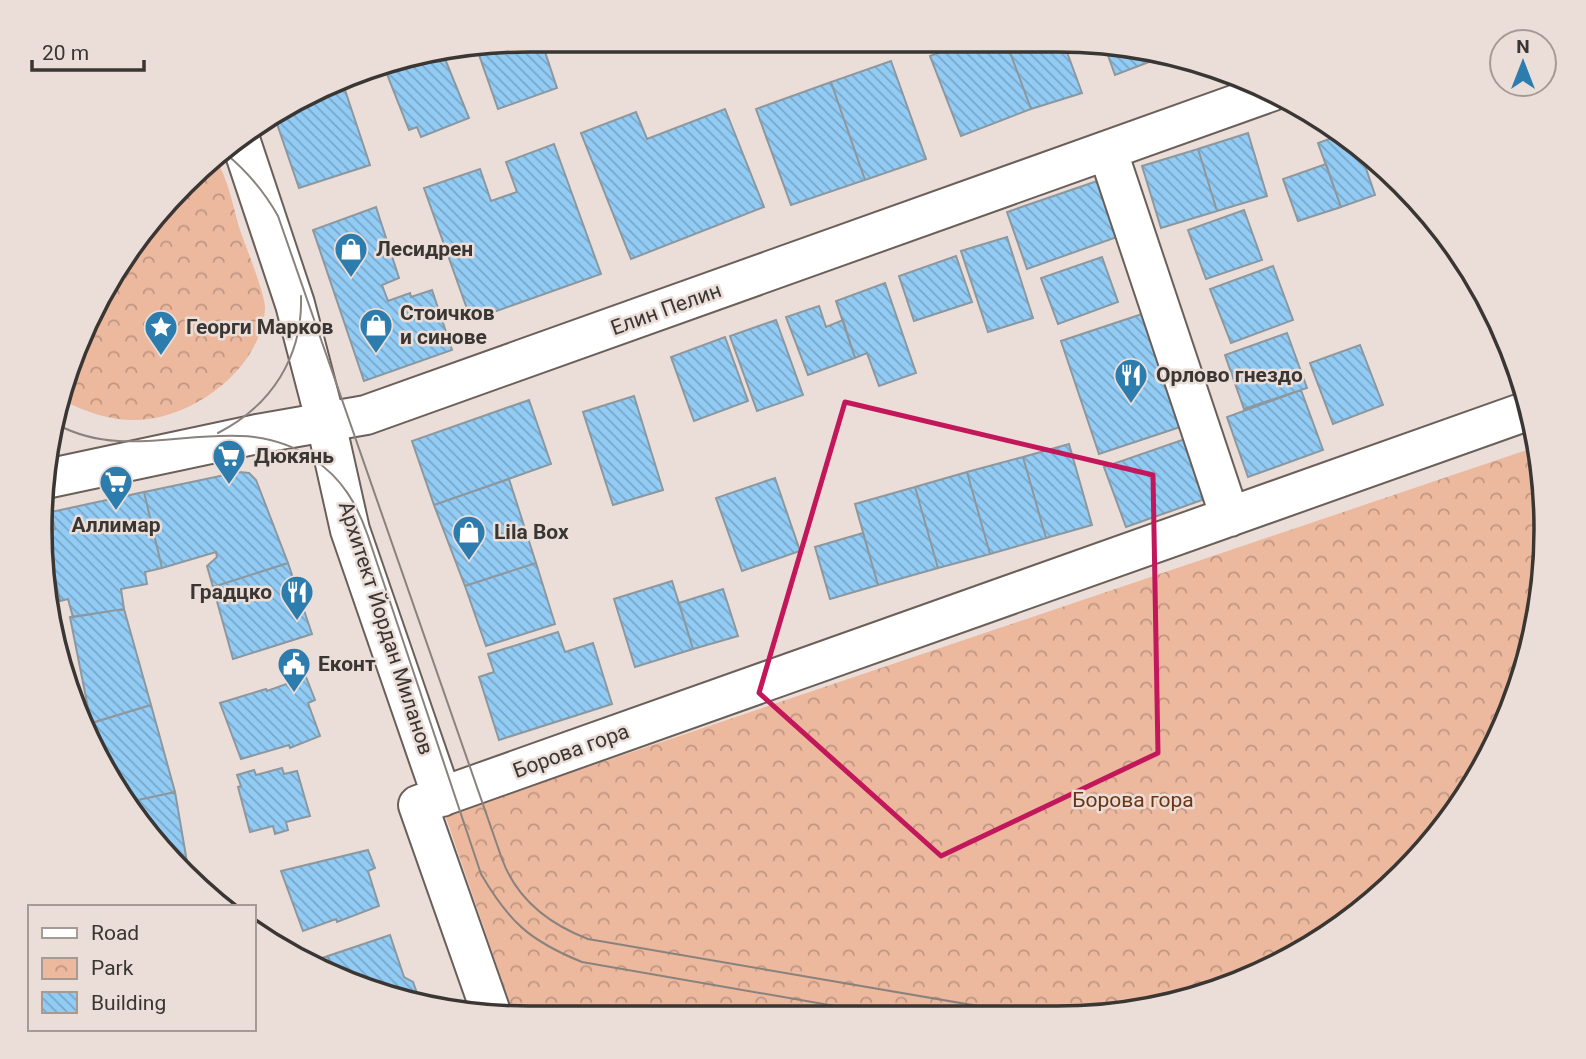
<svg xmlns="http://www.w3.org/2000/svg" width="1586" height="1059" font-family="Roboto,sans-serif">
  <style>
    .park { fill: url(#park-crowns) }
    .building { fill: url(#building-back-hatch); stroke: #8d979e; stroke-width: 2 }
    .lines { fill: none; stroke-linecap: round; stroke-linejoin: round }
    .minor-casing { stroke: #6a5f59; stroke-width: 42 }
    .minor { stroke: #fff; stroke-width: 38 }
    .tram { stroke: #8a827d; stroke-width: 2 }
    .marked { fill: none; stroke: #c2185b; stroke-width: 5; stroke-linejoin: round }
    .labels { text-anchor: middle; stroke-width: 5; stroke-linejoin: round; paint-order: stroke }
    .poi-label { font-size: 21px; font-weight: bold; fill: #3a3633; stroke: #ebded8; text-anchor: start }
    .street-label { font-size: 21px; fill: #3a3633; stroke: #ebded8 }
    .park-label { font-size: 21px; fill: #6c3413; stroke: #ebded8 }
    .rim { fill: none; stroke: #3a3633; stroke-width: 3.5 }
  </style>
  <defs>
    <pattern id="park-crowns" width="20" height="18" patternUnits="userSpaceOnUse" patternTransform="scale(1.75)"><rect width="20" height="18" fill="#ecb89e"/><path d="M2 6a3 3 0 1 1 6 0M12 15a3 3 0 1 1 6 0" fill="none" stroke="#c09681"/></pattern>
    <pattern id="building-back-hatch" width="6" height="6" patternUnits="userSpaceOnUse" patternTransform="scale(1.75)"><rect width="6" height="6" fill="#92ccf5"/><path d="M-1 5l2 2M0 0l6 6M5-1l2 2" fill="none" stroke="#78a6c7"/></pattern>
  </defs>
  <rect width="100%" height="100%" fill="#ebded8"/>
  <!-- park -->
  <path class="park" d="M216,161C227,175 234,209 239,227C244,242 266,296 265,309C261,369 194,418 138,420C112,421 89,413 66,402L64,401L77,343L142,231Z
    M1536,447L1545,498L1542,594L1520,687L1480,774L1424,852L1354,918L1273,968L1183,1002L1088,1018L514,1015L445,815Z"/>
  <!-- building -->
  <path class="building" d="M530,40H541L557,88L498,109L477,49Z
    M964,43L1007,44L1031,109L961,136L930,56Z
    M1007,44H1064L1082,93L1031,109Z
    M1104,44H1121L1162,57L1115,75Z
    M443,54L469,118L421,137L417,127L409,130L383,64Z
    M891,61L926,159L865,180L831,82Z
    M342,81L370,165L299,188L274,115Z
    M831,82L865,180L791,205L756,109Z
    M725,109L764,207L631,259L581,133L636,112L647,139Z
    M1248,133L1267,196L1217,211L1198,149Z
    M1340,135L1359,148L1375,195L1341,207L1318,143Z
    M554,144L601,274L471,320L424,188L480,169L491,201L517,192L506,162Z
    M1198,149L1217,211L1161,228L1142,166Z
    M1326,164L1341,207L1298,221L1283,179Z
    M1100,180L1120,236L1027,269L1007,212Z
    M376,207L399,278L382,285L388,301L410,293L411,297L432,290L452,350L364,381L313,230Z
    M1244,210L1262,260L1206,279L1188,230Z
    M1007,237L1033,318L988,332L961,251Z
    M956,256L972,302L914,321L899,276Z
    M1102,257L1118,302L1058,324L1041,278Z
    M1273,266L1293,320L1231,343L1210,289Z
    M885,283L916,373L879,386L867,353L855,358L836,301Z
    M1480,289L1495,313L1512,358L1504,361L1475,291Z
    M819,306L826,327L843,320L855,358L808,375L786,317Z
    M1142,314L1180,427L1099,454L1061,341Z
    M776,320L803,395L757,411L730,336Z
    M1287,333L1307,388L1244,409L1225,355Z
    M725,337L748,401L694,421L671,357Z
    M1360,345L1383,405L1333,424L1310,363Z
    M1301,390L1323,450L1248,477L1227,417Z
    M634,396L663,490L613,505L583,412Z
    M529,400L551,464L434,505L412,441Z
    M1185,439L1205,499L1126,527L1104,467Z
    M1069,444L1092,525L1046,538L1023,457Z
    M1023,457L1046,538L990,554L967,472Z
    M239,472L249,473L256,480L288,563L213,587L207,566L217,557L216,552L162,568L144,492Z
    M967,472L990,554L938,568L915,487Z
    M775,478L800,551L742,571L716,498Z
    M509,479L536,563L465,586L434,505Z
    M915,487L938,568L878,585L855,504Z
    M144,492L162,568L145,572L147,584L121,589L124,609L73,617L68,599L60,601L45,532L55,529L51,512Z
    M863,533L878,585L830,599L815,547Z
    M288,563L312,634L233,659L213,587Z
    M536,563L555,624L486,646L465,586Z
    M672,581L693,649L635,667L614,599Z
    M723,589L738,636L693,649L679,603Z
    M124,609L151,705L91,723L70,617Z
    M558,632L565,652L593,643L612,704L499,740L479,677L494,672L488,654Z
    M306,677L315,700L308,703L320,736L290,748L289,745L241,759L220,703L266,689L267,691Z
    M151,705L175,792L129,802L106,774L99,759L92,723Z
    M282,768L284,774L297,771L310,816L286,822L288,830L275,834L273,826L250,832L238,787L241,786L237,775L254,770L256,775Z
    M175,792L187,862L179,863L129,802Z
    M368,850L375,868L368,871L379,906L337,922L336,919L303,931L281,871Z
    M390,935L404,977L413,982L417,993L413,999L334,975L328,956Z
    M328,956L334,975L313,968L306,963Z"/>
  <g class="lines">
    <defs>
      <path id="minor" d="M240,139L295,304L326,423L350,530L442,797
        M1108,152L1230,517
        M46,479L257,434L366,415L1273,91
        M492,1015L418,805L1530,410"/>
    </defs>
    <!-- minor casing -->
    <use href="#minor" class="minor-casing"/>
    <!-- minor -->
    <use href="#minor" class="minor"/>
    <!-- tram -->
    <path class="tram" d="M225,153C248,172 264,191 278,216L502,859C517,900 549,924 588,939L1042,1017
      M58,425C141,469 233,404 313,459C342,478 357,504 368,536L481,874C509,922 530,941 582,962L898,1017
      M218,433C271,406 303,357 301,296"/>
  </g>
  <!-- marked area -->
  <path class="marked" d="M845,402L1153,475L1158,753L941,856L759,693Z"/>
  <!-- icons -->
  <defs>
    <symbol id="shop-pin" viewBox="-11 -11 22 30"><path d="M0 17L-7.5 6A9.5 9.5 0 1 1 7.5 6Z" fill="#2c7cae" stroke="#ebded8"/><path d="M-5-2.5h2.3a2.7 3.5 0 0 1 5.4 0H5L5.5 6h-11ZM-1.5-2.5h3a1.5 2.3 0 0 0-3 0Z" fill="#fff"/></symbol>
    <symbol id="sight-pin" viewBox="-11 -11 22 30"><path d="M0 17L-7.5 6A9.5 9.5 0 1 1 7.5 6Z" fill="#2c7cae" stroke="#ebded8"/><path d="M0-6L1.8-2.2L6-1.7L2.9 1.2L3.7 5.4L0 3.3L-3.7 5.4L-2.9 1.2L-6-1.7L-1.8-2.2Z" fill="#fff"/></symbol>
    <symbol id="restaurant-pin" viewBox="-11 -11 22 30"><path d="M0 17L-7.5 6A9.5 9.5 0 1 1 7.5 6Z" fill="#2c7cae" stroke="#ebded8"/><path d="M-5-6h1v4h1v-4h1v4h1v-4h1v5L-1.5 .5V6h-2V.5L-5-1ZM5-6V6H3V1.5H1.5Q1.5-4 5-6Z" fill="#fff"/></symbol>
    <symbol id="supermarket-pin" viewBox="-11 -11 22 30"><path d="M0 17L-7.5 6A9.5 9.5 0 1 1 7.5 6Z" fill="#2c7cae" stroke="#ebded8"/><path d="M-6-5.5h2.5l.6 2H6L4.5 2H-2.5L-4.4-4H-6ZM-1.5 3.2a1.3 1.3 0 1 0 .1 0ZM3 3.2a1.3 1.3 0 1 0 .1 0Z" fill="#fff"/></symbol>
    <symbol id="civic-pin" viewBox="-11 -11 22 30"><path d="M0 17L-7.5 6A9.5 9.5 0 1 1 7.5 6Z" fill="#2c7cae" stroke="#ebded8"/><path d="M-.6-6.5H3V-4.5H.6V-3L4-1V1h2V6H-6V1h2V-1L-.6-3ZM-1.2 2.5V6h2.4V2.5Z" fill="#fff"/></symbol>
  </defs>
  <g fill-rule="evenodd">
    <use href="#shop-pin" x="332" y="230" width="38" height="52"/>
    <use href="#shop-pin" x="357" y="306" width="38" height="52"/>
    <use href="#sight-pin" x="142" y="308" width="38" height="52"/>
    <use href="#restaurant-pin" x="1112" y="356" width="38" height="52"/>
    <use href="#supermarket-pin" x="210" y="437" width="38" height="52"/>
    <use href="#supermarket-pin" x="97" y="463" width="38" height="52"/>
    <use href="#shop-pin" x="450" y="513" width="38" height="52"/>
    <use href="#restaurant-pin" x="278" y="573" width="38" height="52"/>
    <use href="#civic-pin" x="275" y="645" width="38" height="52"/>
  </g>
  <g class="labels">
    <!-- poi labels -->
    <g class="poi-label">
      <text x="376" y="256">Лесидрен</text>
      <text x="400" y="320">Стоичков<tspan x="400" dy="24">и синове</tspan></text>
      <text x="186" y="334">Георги Марков</text>
      <text x="1156" y="382">Орлово гнездо</text>
      <text x="254" y="463">Дюкянь</text>
      <text x="116" y="532" text-anchor="middle">Аллимар</text>
      <text x="494" y="539">Lila Box</text>
      <text x="272" y="599" text-anchor="end">Градцко</text>
      <text x="318" y="671">Еконт</text>
    </g>
    <!-- street labels -->
    <g class="street-label">
      <text transform="translate(666 309) rotate(-20)" y="7">Елин Пелин</text>
      <text transform="translate(386 628) rotate(72)" y="7">Архитект Йордан Миланов</text>
      <text transform="translate(571 751) rotate(-20)" y="7">Борова гора</text>
    </g>
    <!-- park labels -->
    <g class="park-label">
      <text x="1133" y="807">Борова гора</text>
    </g>
  </g>
  <!-- crop -->
  <path d="M0 0H1586V1059H0ZM529 52H1057A477 477 0 0 1 1534 529V529A477 477 0 0 1 1057 1006H529A477 477 0 0 1 52 529V529A477 477 0 0 1 529 52Z" fill="#ebded8" fill-rule="evenodd"/>
  <path class="rim" d="M529 52H1057A477 477 0 0 1 1534 529V529A477 477 0 0 1 1057 1006H529A477 477 0 0 1 52 529V529A477 477 0 0 1 529 52Z"/>
  <!-- legend -->
  <rect x="28" y="905" width="228" height="126" fill="#ebded8" stroke="#a49b96" stroke-width="2"/>
  <rect x="42" y="928" width="35" height="10" fill="#ffffff" stroke="#a49b96" stroke-width="2"/>
  <text x="91" y="940" font-size="21" fill="#3a3633">Road</text>
  <rect x="42" y="958" width="35" height="21" fill="url(#park-crowns)" stroke="#a49b96" stroke-width="2"/>
  <text x="91" y="975" font-size="21" fill="#3a3633">Park</text>
  <rect x="42" y="992" width="35" height="21" fill="url(#building-back-hatch)" stroke="#a49b96" stroke-width="2"/>
  <text x="91" y="1010" font-size="21" fill="#3a3633">Building</text>
  <!-- north arrow -->
  <g transform="translate(1523 63)"><circle r="33" fill="#ebded8" stroke="#a49b96" stroke-width="2"/>
  <path d="M0-5L12 26L0 18L-12 26Z" fill="#2c7cae"/>
  <text y="-10" font-size="19" font-weight="bold" text-anchor="middle" fill="#3a3633">N</text>
  </g>
  <!-- scale -->
  <path d="M32 60v10h112v-10" fill="none" stroke="#3a3633" stroke-width="3.5"/>
  <text x="42" y="60" font-size="21" fill="#3a3633" stroke="#ebded8" stroke-width="5" paint-order="stroke">20 m</text>
</svg>
